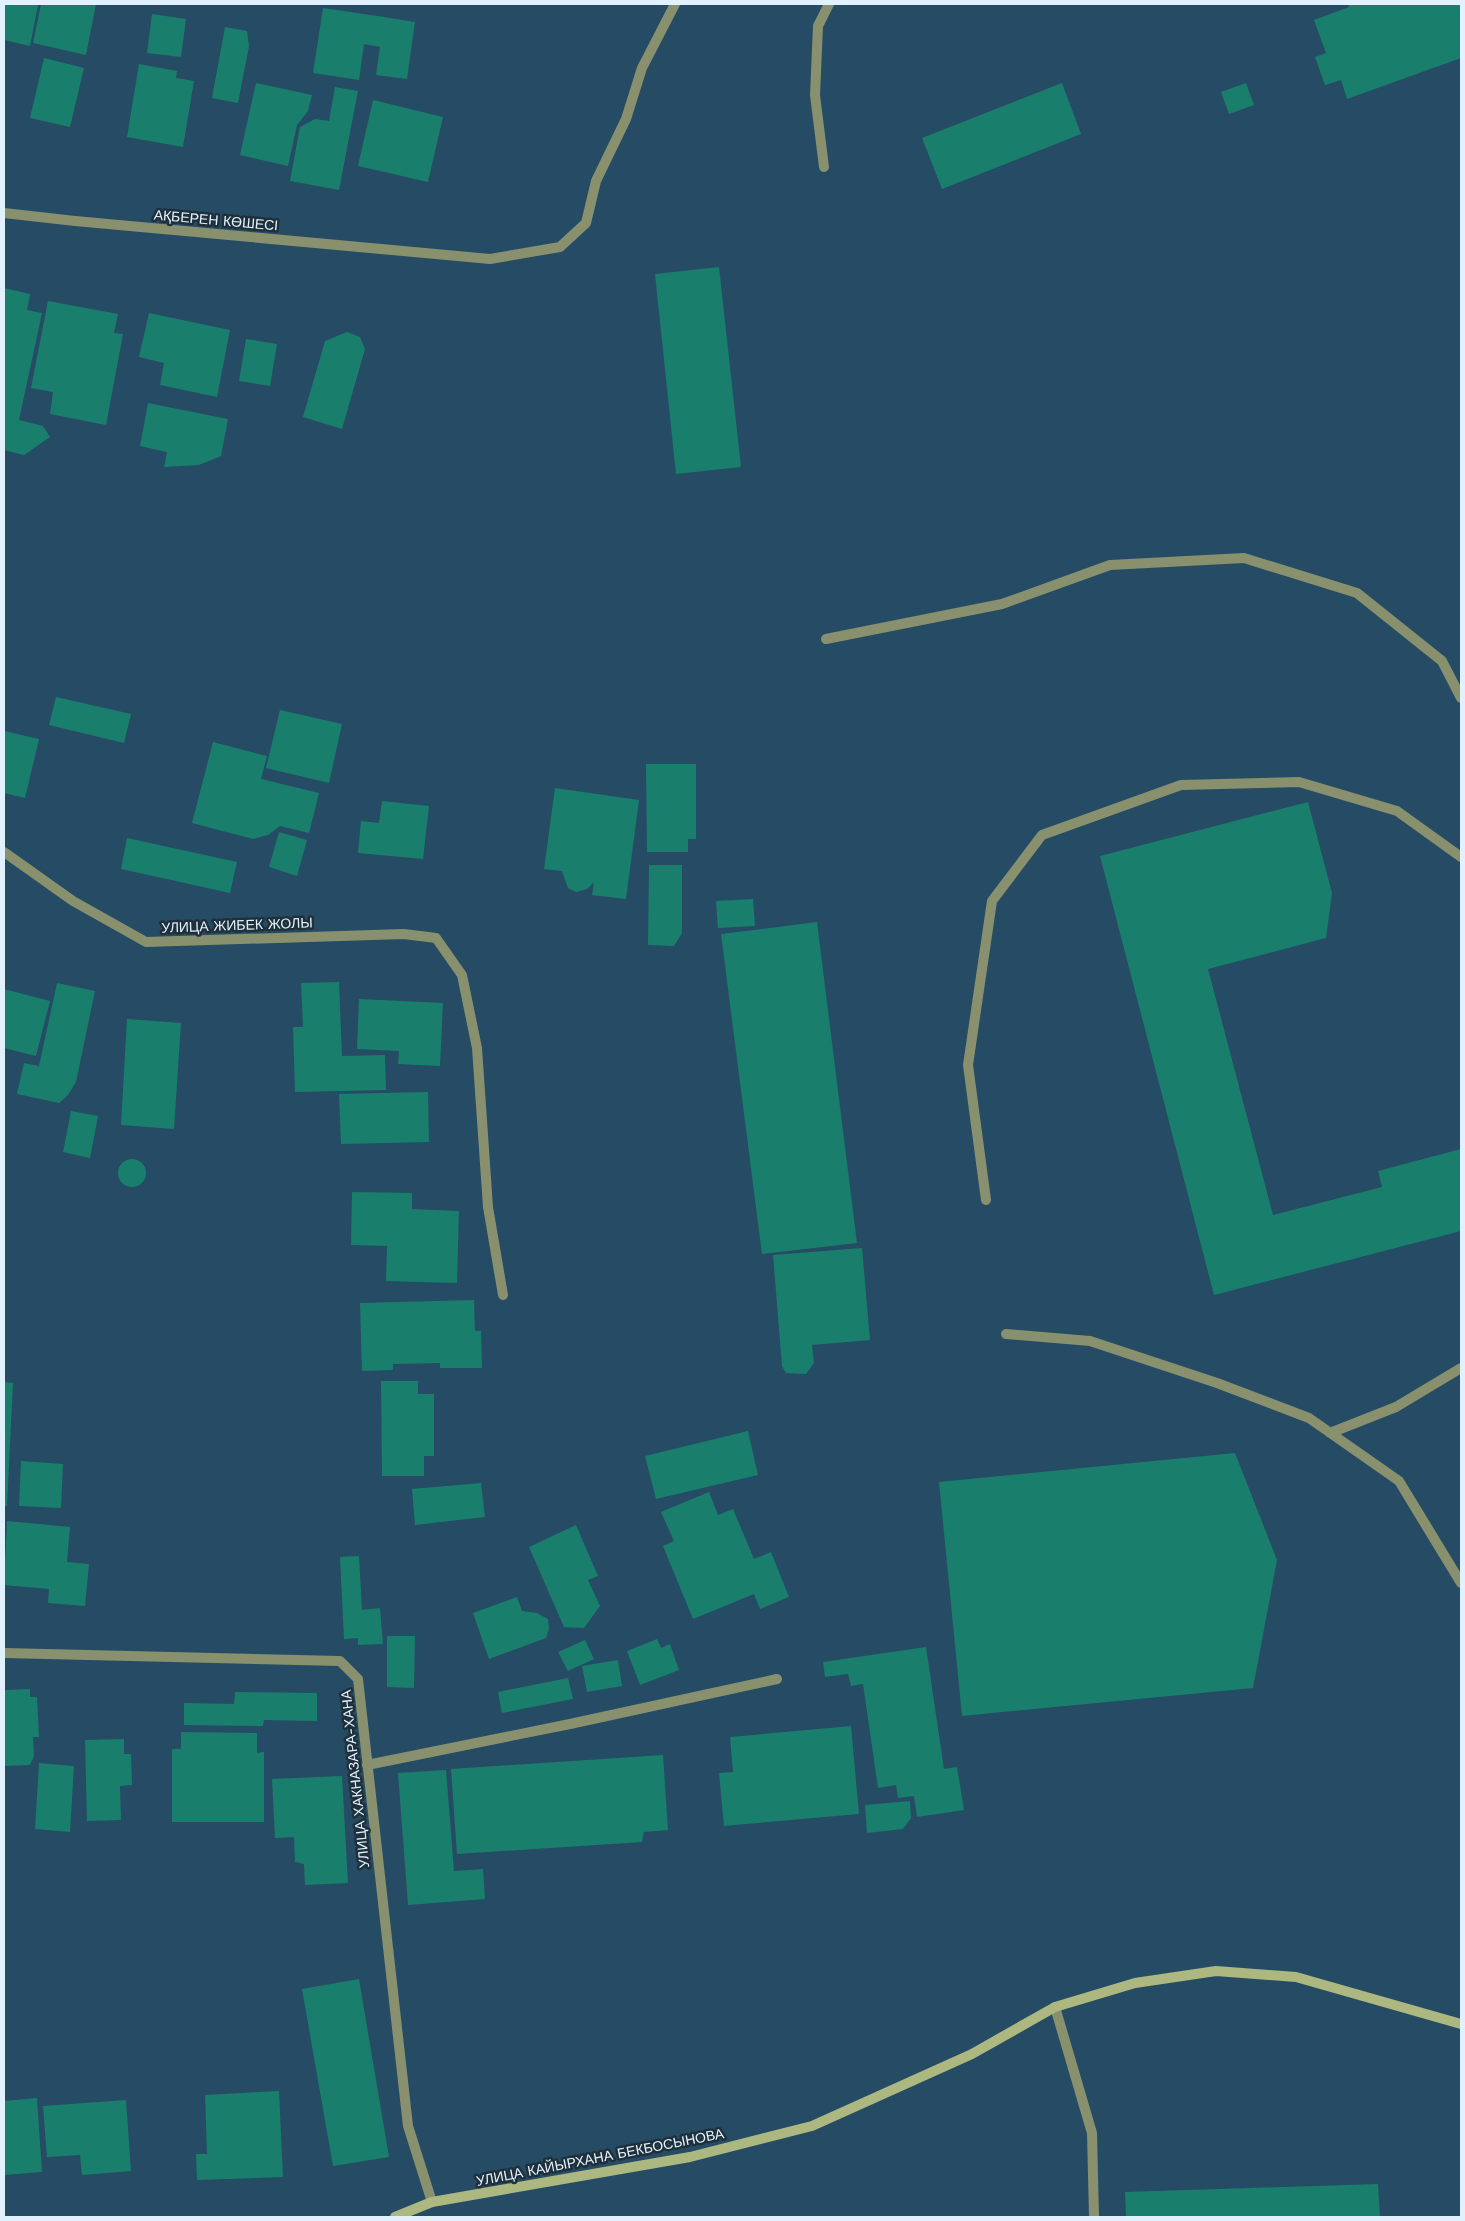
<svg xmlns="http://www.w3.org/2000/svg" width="1465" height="2221" font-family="'Work Sans',sans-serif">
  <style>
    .building { fill: #1a7e6d }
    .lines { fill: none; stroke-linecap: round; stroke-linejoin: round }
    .lane { stroke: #88906d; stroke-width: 10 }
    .street { stroke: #88906d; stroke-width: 10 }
    .secondary { stroke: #acb880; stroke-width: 10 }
    .labels { text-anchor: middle; stroke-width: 5; stroke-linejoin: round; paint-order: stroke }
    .street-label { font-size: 14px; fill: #e1f2fe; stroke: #1f303b }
  </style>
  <rect width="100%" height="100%" fill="#254c64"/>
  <!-- building -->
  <path class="building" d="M4,4L38,5L30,46L4,40Z
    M41,4H96L86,55L33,43Z
    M1348,4H1461V58L1347,99L1341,80L1325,85L1315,57L1326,53L1314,20L1349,7Z
    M323,8L384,17L380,45L384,17L415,22L407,79L376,75L380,47L364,44L359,80L313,73Z
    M152,14L186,19L181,57L147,53Z
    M225,27L247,31L249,46L238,103L212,98Z
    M44,58L84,68L70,127L30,118Z
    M139,64L177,71L176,78L194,81L183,147L127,137Z
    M256,83L312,95L308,111L297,125L288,166L240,155Z
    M1062,83L1081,134L942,189L922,138Z
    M1246,83L1254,105L1229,114L1221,92Z
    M335,87L358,91L339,190L290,181L300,127L315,119L329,121Z
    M373,100L443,117L428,182L358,166Z
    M719,267L741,467L676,474L655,274Z
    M4,288L30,294L27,310L42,313L19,420L43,426L50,437L24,455L4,450Z
    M48,301L118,314L114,333L123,334L106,425L50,414L53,392L31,388Z
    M149,313L230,330L217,397L160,385L164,363L139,357Z
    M347,332L360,337L365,349L342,429L303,417L325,341Z
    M246,339L277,344L270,386L239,381Z
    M148,403L228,419L221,456L199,465L164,467L167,452L140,446Z
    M56,697L131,714L124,743L49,725Z
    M280,710L342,724L329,783L266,768Z
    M4,731L39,739L25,798L4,793Z
    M213,742L267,756L261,779L319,793L309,833L280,826L268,835L253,839L192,823Z
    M646,764H696V839H688V852H647Z
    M555,788L639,800L626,899L592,895L594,882L587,889L576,892L568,888L562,871L544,869Z
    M382,801L429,806L423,859L358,853L361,821L379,823Z
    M1308,802L1332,893L1326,938L1208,969L1273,1215L1382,1187L1378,1171L1461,1149V1231L1214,1295L1100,856Z
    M279,832L307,840L297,876L269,867Z
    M127,838L237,862L230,893L121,869Z
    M649,865H682V933L674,946L648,945Z
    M753,899L755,926L718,928L716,901Z
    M817,922L857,1243L762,1254L721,934Z
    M339,982L342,1056L385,1055L386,1090L295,1092L293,1027H303L301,983Z
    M57,983L95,991L76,1082L68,1095L59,1103L17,1094L24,1063L39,1066Z
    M4,989L50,1001L36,1056L4,1048Z
    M359,999L443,1003L440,1066L398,1064L399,1051L357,1049Z
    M127,1019L181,1023L174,1129L121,1125Z
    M428,1092L429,1142L341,1144L339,1094Z
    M71,1111L98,1116L90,1158L63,1152Z
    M118 1173a14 14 0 1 1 28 0a14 14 0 1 1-28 0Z
    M352,1192L412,1193V1209L459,1211L457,1283L386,1281L387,1246L351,1245Z
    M862,1248L870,1340L812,1345L814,1363L806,1374L786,1373L782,1366L773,1255Z
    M474,1300L475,1331H481L482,1368H440V1363L393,1364V1370L362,1371L360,1303Z
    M381,1381H418V1394H434V1456H424V1476H382Z
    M4,1382L13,1383L7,1506H4Z
    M748,1431L758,1475L656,1499L645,1456Z
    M1235,1453L1277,1560L1253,1688L962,1716L939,1482Z
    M21,1461L63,1464L61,1508L19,1506Z
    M481,1483L485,1517L415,1525L412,1489Z
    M709,1492L718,1515L733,1509L754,1559L771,1552L789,1597L760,1609L754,1594L693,1619L663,1546L674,1541L661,1512Z
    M7,1521L70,1527L67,1562L89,1564L85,1606L48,1603L49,1589L4,1585Z
    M576,1525L598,1576L588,1580L600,1606L584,1628L564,1627L529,1547Z
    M359,1556L362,1610L380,1608L383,1644L358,1645V1638L344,1639L340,1557Z
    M517,1597L522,1611L537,1613L548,1619L549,1629L546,1638L489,1659L473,1613Z
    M387,1636H415L414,1688L387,1687Z
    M657,1639L661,1648L670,1644L679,1670L640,1685L627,1651Z
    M585,1640L594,1659L568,1671L558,1652Z
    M926,1647L944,1769L957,1767L964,1810L917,1817L914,1796L898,1798L896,1785L878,1788L863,1684L851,1686L848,1674L825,1677L823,1662Z
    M618,1660L622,1686L587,1692L582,1666Z
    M568,1678L573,1699L502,1713L498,1692Z
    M30,1689V1697H37L39,1737H33L34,1756L30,1765L4,1766V1690Z
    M235,1692L317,1693V1721L264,1720L263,1726L184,1725V1703L234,1704Z
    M851,1726L859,1814L724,1826L719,1773L733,1772L730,1737Z
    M181,1732L257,1733V1753L264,1752V1822H172V1749H181Z
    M124,1739V1754H131L132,1785L120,1786L121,1820L87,1821L85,1740Z
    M663,1755L668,1830L644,1832L642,1842L457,1854L451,1769Z
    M39,1763L74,1766L70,1832L35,1829Z
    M446,1770L454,1871L483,1869L485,1899L408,1905L398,1773Z
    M342,1776L348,1883L305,1885L304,1864L295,1862L294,1837L275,1838L272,1779Z
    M910,1801L911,1818L903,1829L867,1833L865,1805Z
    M359,1979L389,2157L333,2166L302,1989Z
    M279,2091L283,2177L197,2180L196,2154H207L205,2095Z
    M37,2098L42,2172L4,2175V2101Z
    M126,2100L131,2171L82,2175L80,2155L47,2157L43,2106Z
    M1378,2184L1380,2217H1126L1125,2192Z"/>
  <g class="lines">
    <!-- lane -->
    <path class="lane" d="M824,167L815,95L818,26L829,4
      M826,639L1002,604L1110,565L1244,558L1357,593L1442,661L1461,698
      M986,1200L968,1065L992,901L1042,835L1181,785L1299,782L1397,811L1461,857
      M1006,1334L1090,1341L1217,1383L1309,1418L1399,1481L1461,1583
      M1330,1433L1396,1407L1461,1368
      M1055,2007L1092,2133L1094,2217"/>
    <!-- street -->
    <path class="street" d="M4,213L75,221L490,259L560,247L586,223L596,181L626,119L642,68L675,4
      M4,852L73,901L146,942L404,934L436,938L462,975L477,1048L488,1207L503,1295
      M4,1653L340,1661L358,1679L408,2126L432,2202
      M367,1765L570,1724L777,1679"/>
    <!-- secondary -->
    <path class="secondary" d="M395,2217L432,2202L690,2157L812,2126L972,2054L1055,2007L1135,1983L1216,1971L1296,1977L1461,2024"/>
  </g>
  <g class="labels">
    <!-- street labels -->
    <g class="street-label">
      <text transform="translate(216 220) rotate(5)" y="5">АҚБЕРЕН КӨШЕСІ</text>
      <text transform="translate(237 925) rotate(-2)" y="5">УЛИЦА ЖИБЕК ЖОЛЫ</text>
      <text transform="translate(355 1779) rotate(-96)" y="5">УЛИЦА ХАКНАЗАРА-ХАНА</text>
      <text transform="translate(600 2157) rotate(-11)" y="5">УЛИЦА КАЙЫРХАНА БЕКБОСЫНОВА</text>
    </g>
  </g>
  <!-- border -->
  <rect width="1465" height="2221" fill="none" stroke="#e1f2fe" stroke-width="10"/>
</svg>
